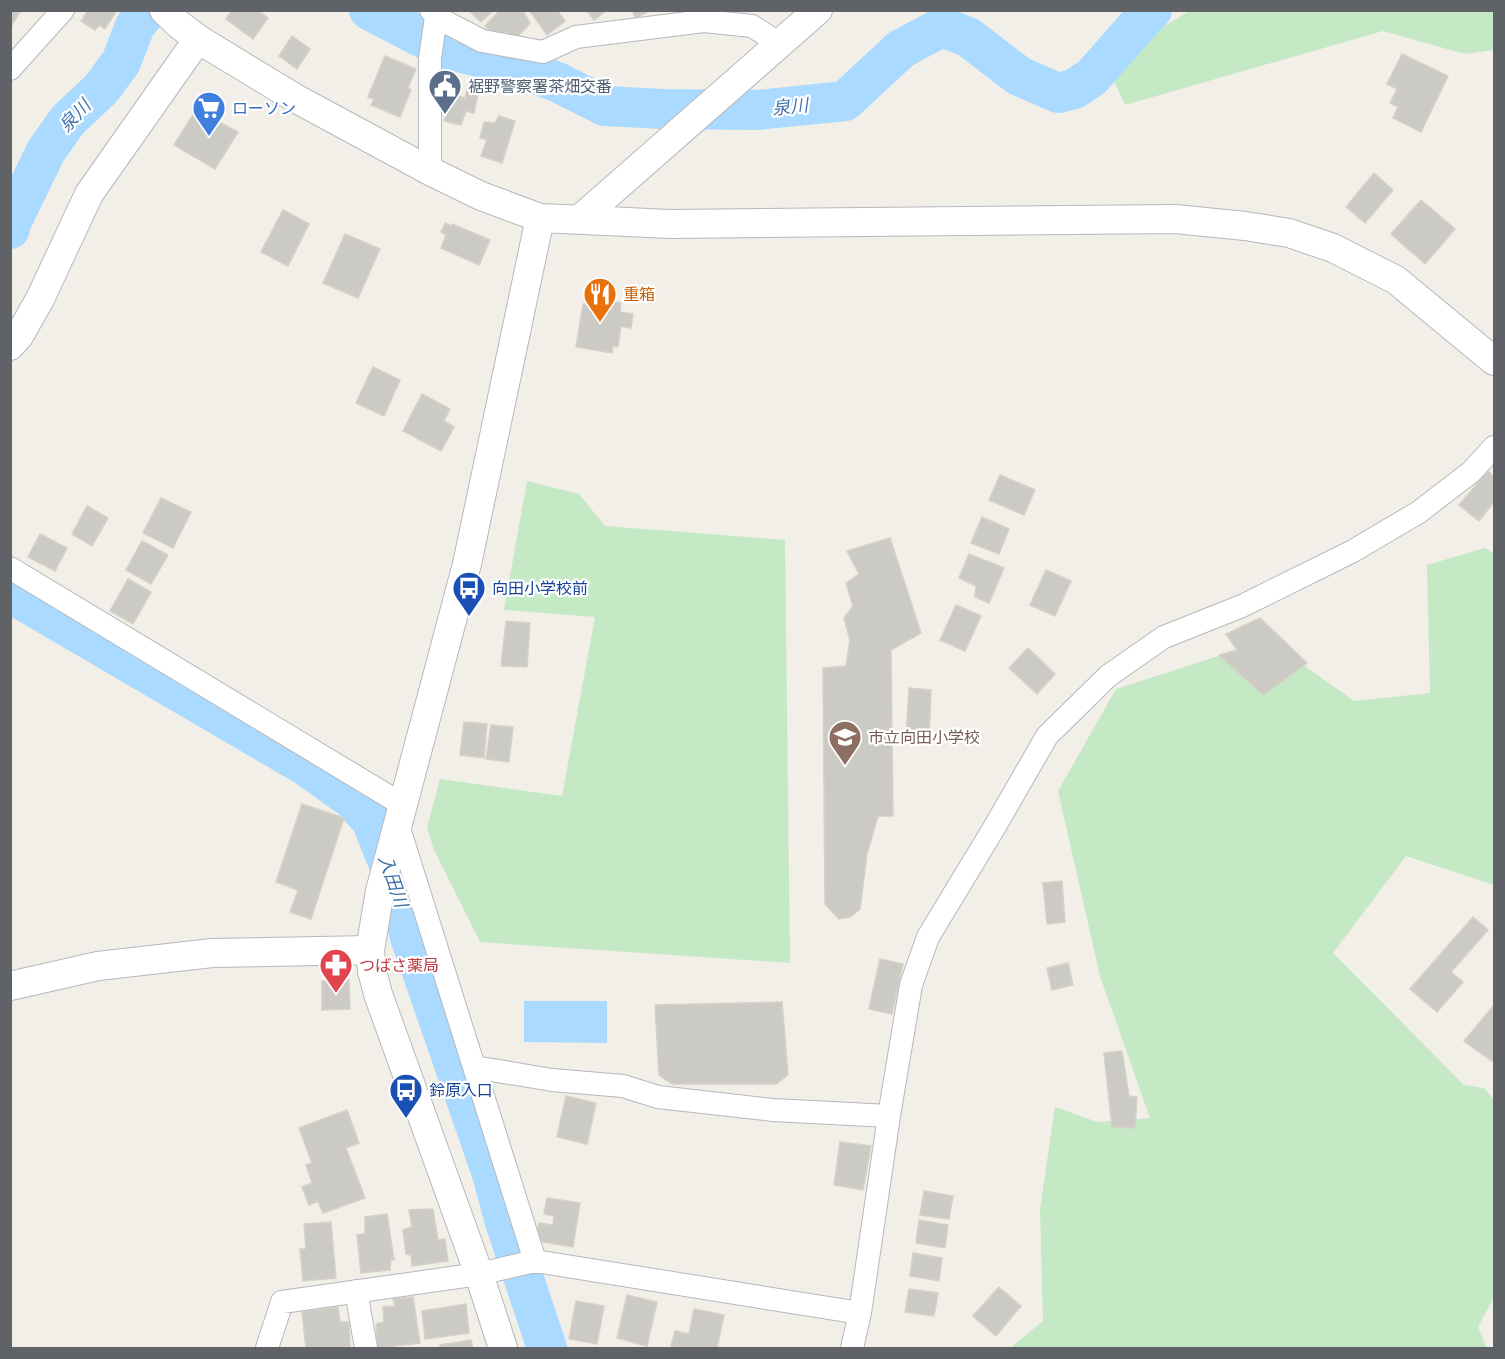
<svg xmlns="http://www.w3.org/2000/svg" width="1505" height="1359" font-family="'DM Sans','Noto Sans JP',sans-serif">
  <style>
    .green { fill: #c5e8c5 }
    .water { fill: #aadaff }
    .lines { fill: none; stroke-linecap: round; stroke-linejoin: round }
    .river { stroke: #aadaff; stroke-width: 40 }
    .building { fill: #cccac5; stroke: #d6d1c6; stroke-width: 1.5 }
    .minor-casing { stroke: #b5b8bc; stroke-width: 24 }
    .tertiary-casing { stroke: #b5b8bc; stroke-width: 30 }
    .minor { stroke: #fff; stroke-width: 22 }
    .tertiary { stroke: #fff; stroke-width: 28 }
    .labels { text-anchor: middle; stroke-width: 4.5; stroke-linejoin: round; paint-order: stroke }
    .service-label { font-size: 16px; fill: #4e5e75; stroke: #fff; text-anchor: start }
    .shop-label { font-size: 16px; fill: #366cbe; stroke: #fff; text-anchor: start }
    .food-label { font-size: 16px; fill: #c56008; stroke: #fff; text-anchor: start }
    .transit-label { font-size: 16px; fill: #164399; stroke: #fff; text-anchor: start }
    .education-label { font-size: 16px; fill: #785e54; stroke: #fff; text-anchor: start }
    .health-label { font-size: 16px; fill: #be3a42; stroke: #fff; text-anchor: start }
    .water-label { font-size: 18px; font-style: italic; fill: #4174aa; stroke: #fff }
  </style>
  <rect width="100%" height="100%" fill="#f1efe8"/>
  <!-- green -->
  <path class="green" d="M1191,10L1494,11V50L1465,54L1383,31L1125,105L1105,62Z
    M527,481L579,494L605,526L785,540L790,963L480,942L434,850L427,827L440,779L562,796L595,617L504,610Z
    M1485,548L1494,554V885L1406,856L1333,953L1464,1085L1484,1088L1494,1100V1297L1478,1327L1487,1348H1010L1043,1321L1040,1209L1055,1107L1097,1122L1150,1118L1100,976L1058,791L1116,689L1268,640L1354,701L1430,693L1427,565Z"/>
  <!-- water -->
  <path class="water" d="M524,1001H607V1043L524,1042Z"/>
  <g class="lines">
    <!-- river -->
    <path class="river" d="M369,10L442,48L515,66L557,82L605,106L662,109L757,110L845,101L901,49L942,27L968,37L1019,76L1058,93L1074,89L1092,77L1144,18L1152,10
      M10,229L11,223L46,151L68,120L101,89L121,62L135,26L148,10
      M10,593L306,766L352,799L371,820L398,887L410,937L492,1174L504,1219L547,1348"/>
  </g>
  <!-- building -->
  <path class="building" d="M10,10H21L10,28Z
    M88,10H117L105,29L99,25L95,30L81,21Z
    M232,10H257L268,18L253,39L226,19Z
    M468,10H492L493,11L481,22Z
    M522,10L530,23L515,40L506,31L498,38L485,26L499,11Z
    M529,10H557L565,21L547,35Z
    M586,10H607L594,20Z
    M632,10H652L635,18Z
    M292,36L310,49L297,69L279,56Z
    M1402,54L1448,76L1421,132L1393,118L1398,107L1390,103L1397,89L1387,84Z
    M385,56L416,69L408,88L411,90L400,117L371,105L374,99L368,97Z
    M469,81L476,83L475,88L479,89L474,113L466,111L461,125L444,121L452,94L465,98Z
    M196,110L238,132L215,169L174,145Z
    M499,116L515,121L502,163L481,156L487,140L480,138L484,122L495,123Z
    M1374,173L1393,190L1365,223L1346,207Z
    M1421,200L1455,229L1425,264L1391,234Z
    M283,210L309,224L288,266L261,252Z
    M445,223L451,226L452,224L490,240L479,265L441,248L446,235L441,232Z
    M345,234L380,249L358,298L323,283Z
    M590,298L621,303L620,312L633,314L631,328L621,326L618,347L613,346L612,353L576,347L583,304L589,305Z
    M373,367L400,380L384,416L356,403Z
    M422,394L450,409L444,421L454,427L441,451L403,431Z
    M1488,471L1494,477V502L1479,521L1459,505Z
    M1000,475L1035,490L1024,515L989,500Z
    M161,498L191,512L173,548L143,533Z
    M87,506L108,518L92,546L72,534Z
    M982,517L1009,529L999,554L971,543Z
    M40,534L67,548L55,571L28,557Z
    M890,538L921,633L891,650L893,816H878L867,854L860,909L850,917L839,919L825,904L823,668L846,666L850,640L844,618L853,606L846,583L859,574L847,551Z
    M142,541L168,555L151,584L126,570Z
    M969,554L1004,568L989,603L975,597L976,586L959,578Z
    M1046,570L1071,581L1055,616L1030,605Z
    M128,579L151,592L133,624L110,611Z
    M956,605L981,616L965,651L940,640Z
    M1260,618L1307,663L1263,695L1219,655L1237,650L1226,634Z
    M506,621L530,623L527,667L501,666Z
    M1028,648L1055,674L1037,694L1009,668Z
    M909,688L931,690L929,741L906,740Z
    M464,722L487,724L484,758L460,755Z
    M491,725L513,727L509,762L486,759Z
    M302,804L344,818L311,919L290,912L298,890L276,882Z
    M1062,881L1065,922L1047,924L1043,883Z
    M1473,917L1488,930L1451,972L1463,982L1437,1012L1410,989Z
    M880,959L903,964L892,1014L869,1009Z
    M1068,963L1073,985L1052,990L1047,968Z
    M349,980L350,1009L322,1010V981Z
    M782,1002L788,1075L776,1084H672L659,1075L655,1005Z
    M1494,1005V1059L1492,1061L1464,1041Z
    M1122,1051L1129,1096L1137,1097L1135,1128L1112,1127L1104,1053Z
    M566,1096L596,1103L587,1144L557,1137Z
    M347,1110L359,1143L346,1148L365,1198L323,1213L318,1201L309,1205L302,1187L312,1183L306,1165L312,1163L299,1128Z
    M840,1142L871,1146L863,1190L834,1185Z
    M924,1191L953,1196L949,1219L920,1215Z
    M547,1198L580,1203L573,1247L536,1241L539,1223L553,1225L554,1216L544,1214Z
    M433,1209L438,1240L445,1239L448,1261L412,1266L411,1255L406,1254L403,1230L412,1227L409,1210Z
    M387,1214L394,1260L391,1259L390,1270L361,1273L357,1235L365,1234V1217Z
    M919,1220L948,1225L945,1248L916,1243Z
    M331,1222L336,1278L303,1281L300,1249H306L304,1224Z
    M913,1253L942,1258L939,1281L910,1276Z
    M999,1287L1021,1306L996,1336L973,1316Z
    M909,1289L938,1293L934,1316L905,1312Z
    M627,1295L657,1302L647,1346L617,1338Z
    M413,1297L420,1343L378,1348L376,1324L384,1322L383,1307L395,1306L393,1299Z
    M576,1301L604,1306L597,1344L569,1339Z
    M466,1304L469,1333L425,1339L422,1311Z
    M338,1307L340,1322H349L350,1346L332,1348H306L302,1312Z
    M694,1309L724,1315L717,1348H683L671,1346L675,1331L689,1334Z
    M471,1340L473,1348H440V1345Z"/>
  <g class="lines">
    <defs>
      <path id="minor" d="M431,10L436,17L482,41L543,52L576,37L704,21L752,26L780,44
        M10,69L63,10
        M430,171V58L436,17
        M10,568L403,805
        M398,825L535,1261
        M474,1067L552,1080L623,1086L658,1097L773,1110L889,1116
        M356,1291L366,1348
        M267,1348L282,1302L479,1274L535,1261L860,1313
        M852,1348L860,1313L889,1116L911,985L928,937L994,828L1047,736L1108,676L1164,637L1242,606L1353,551L1419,512L1471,472L1494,447"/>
      <path id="tertiary" d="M164,10L177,23L198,39L295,98L430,171L481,196L540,218L670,224L1175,219L1245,226L1289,233L1333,248L1396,280L1494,361
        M580,219L818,10
        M10,346L19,336L40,299L89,194L198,39
        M10,986L98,966L212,953L370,950
        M503,1348L479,1274L378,994L372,971L370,950L380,891L467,564L540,218"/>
    </defs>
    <!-- minor casing -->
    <use href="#minor" class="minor-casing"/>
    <!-- tertiary casing -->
    <use href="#tertiary" class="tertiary-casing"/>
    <!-- minor -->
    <use href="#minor" class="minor"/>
    <!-- tertiary -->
    <use href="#tertiary" class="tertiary"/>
  </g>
  <!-- icons -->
  <defs>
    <symbol id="civic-pin" viewBox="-11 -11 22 30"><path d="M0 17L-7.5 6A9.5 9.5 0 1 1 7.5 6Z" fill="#5c6f8a" stroke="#fff"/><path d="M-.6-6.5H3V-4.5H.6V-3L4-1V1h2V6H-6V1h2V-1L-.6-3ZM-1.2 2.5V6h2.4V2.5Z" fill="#fff"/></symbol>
    <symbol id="supermarket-pin" viewBox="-11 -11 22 30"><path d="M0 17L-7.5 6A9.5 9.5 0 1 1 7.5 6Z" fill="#3f7fe0" stroke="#fff"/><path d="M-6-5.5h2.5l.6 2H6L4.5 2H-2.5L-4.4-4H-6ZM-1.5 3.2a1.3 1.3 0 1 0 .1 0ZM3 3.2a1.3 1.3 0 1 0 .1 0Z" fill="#fff"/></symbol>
    <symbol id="restaurant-pin" viewBox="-11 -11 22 30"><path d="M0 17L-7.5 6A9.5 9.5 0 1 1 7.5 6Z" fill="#e8710a" stroke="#fff"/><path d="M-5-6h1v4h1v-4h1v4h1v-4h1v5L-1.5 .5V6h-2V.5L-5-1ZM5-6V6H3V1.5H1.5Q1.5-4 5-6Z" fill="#fff"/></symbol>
    <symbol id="bus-pin" viewBox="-11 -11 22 30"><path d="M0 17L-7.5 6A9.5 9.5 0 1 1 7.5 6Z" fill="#1a4fb4" stroke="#fff"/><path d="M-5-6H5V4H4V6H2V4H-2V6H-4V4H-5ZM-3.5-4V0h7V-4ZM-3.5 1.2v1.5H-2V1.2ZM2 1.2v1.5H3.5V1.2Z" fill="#fff"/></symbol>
    <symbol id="school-pin" viewBox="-11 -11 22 30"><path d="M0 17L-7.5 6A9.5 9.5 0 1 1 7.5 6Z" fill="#8d6e63" stroke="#fff"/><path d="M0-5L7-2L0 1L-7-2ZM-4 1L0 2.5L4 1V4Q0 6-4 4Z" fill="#fff"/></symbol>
    <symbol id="pharmacy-pin" viewBox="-11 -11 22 30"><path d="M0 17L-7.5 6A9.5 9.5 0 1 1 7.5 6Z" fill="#e0444e" stroke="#fff"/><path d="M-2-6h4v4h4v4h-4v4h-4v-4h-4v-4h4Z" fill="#fff"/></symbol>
  </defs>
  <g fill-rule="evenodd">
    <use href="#civic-pin" x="426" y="67" width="38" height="52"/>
    <use href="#supermarket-pin" x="190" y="89" width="38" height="52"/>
    <use href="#restaurant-pin" x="581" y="275" width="38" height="52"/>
    <use href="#bus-pin" x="450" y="569" width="38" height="52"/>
    <use href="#school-pin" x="826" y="718" width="38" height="52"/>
    <use href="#pharmacy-pin" x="317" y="946" width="38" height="52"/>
    <use href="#bus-pin" x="387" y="1071" width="38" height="52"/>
  </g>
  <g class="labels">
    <!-- service labels -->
    <g class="service-label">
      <text x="468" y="92">裾野警察署茶畑交番</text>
    </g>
    <!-- shop labels -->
    <g class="shop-label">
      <text x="232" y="114">ローソン</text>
    </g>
    <!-- food labels -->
    <g class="food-label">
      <text x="623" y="300">重箱</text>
    </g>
    <!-- transit labels -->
    <g class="transit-label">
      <text x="492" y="594">向田小学校前</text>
      <text x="429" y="1096">鈴原入口</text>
    </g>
    <!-- education labels -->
    <g class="education-label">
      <text x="868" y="743">市立向田小学校</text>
    </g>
    <!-- health labels -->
    <g class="health-label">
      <text x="359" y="971">つばさ薬局</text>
    </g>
    <!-- water labels -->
    <g class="water-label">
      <text transform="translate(790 107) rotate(-6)" y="6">泉川</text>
      <text transform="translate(75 116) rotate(-47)" y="6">泉川</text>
      <text transform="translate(393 881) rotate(71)" y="6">入田川</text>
    </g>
  </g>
  <!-- border -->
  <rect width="1505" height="1359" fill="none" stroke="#5f6368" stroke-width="24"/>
</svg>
